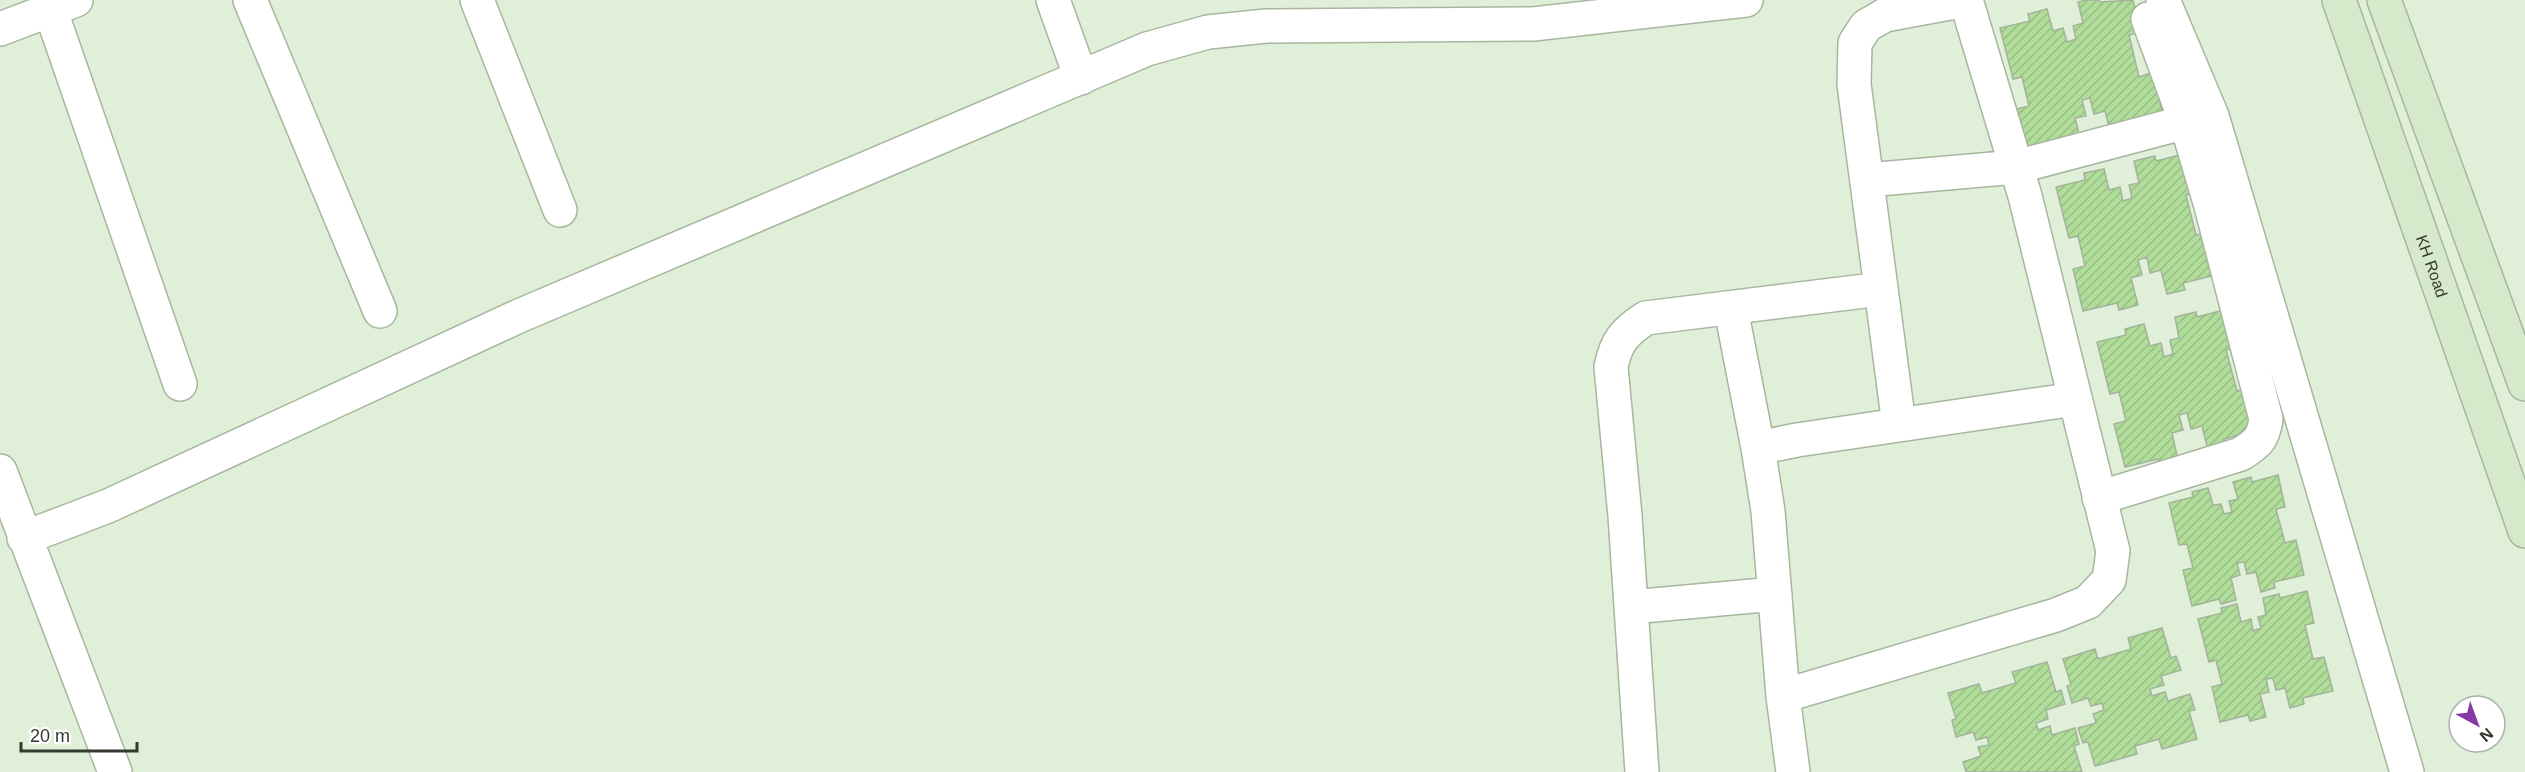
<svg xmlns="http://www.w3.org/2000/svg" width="2525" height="772" font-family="Helvetica,sans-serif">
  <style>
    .building { fill: url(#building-hatch); stroke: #a3b39b; stroke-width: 1.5 }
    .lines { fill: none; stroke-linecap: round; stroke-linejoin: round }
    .minor-casing { stroke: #a7b79f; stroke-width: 36 }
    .secondary-casing { stroke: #a7b79f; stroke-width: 36 }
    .minor { stroke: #fff; stroke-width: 33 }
    .secondary { stroke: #d6e9cb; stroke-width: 33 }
    .labels { text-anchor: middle; stroke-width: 5; stroke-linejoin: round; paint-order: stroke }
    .street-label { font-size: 16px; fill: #33392f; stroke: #fff }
  </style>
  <defs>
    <pattern id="building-hatch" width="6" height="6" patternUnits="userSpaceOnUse" patternTransform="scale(1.5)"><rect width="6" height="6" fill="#b0dd99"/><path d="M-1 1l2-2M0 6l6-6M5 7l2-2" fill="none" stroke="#98be84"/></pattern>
  </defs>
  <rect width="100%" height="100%" fill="#e0f0d8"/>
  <!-- building -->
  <path class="building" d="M2086,0H2099L2100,2L2133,0L2141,32L2129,35L2139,77L2153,72L2163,115L2111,135L2105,111L2094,114L2090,98L2082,100L2086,116L2075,118L2082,146L2028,152L2017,109L2029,106L2022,77L2013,79L2000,28L2030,21L2028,14L2047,9L2053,31L2063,28L2067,42L2076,39L2073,26L2083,23L2078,2Z
    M2188,153L2197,192L2186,195L2196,235L2209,232L2220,274L2183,283L2185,290L2167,294L2161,270L2150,273L2147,257L2138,260L2142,275L2131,278L2138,305L2119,310L2117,303L2083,311L2073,269L2085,266L2078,236L2069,238L2056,187L2085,180L2084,173L2104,169L2109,190L2120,187L2123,201L2132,198L2129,185L2139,183L2134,161L2155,156L2156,161Z
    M2228,309L2238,347L2226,350L2237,391L2250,388L2260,429L2224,439L2225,445L2208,450L2202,426L2191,429L2187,413L2179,415L2183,430L2172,433L2178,460L2159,465L2158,459L2125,467L2114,424L2126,421L2119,392L2110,394L2097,342L2126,335L2125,329L2144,324L2150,346L2161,343L2164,357L2173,354L2170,340L2179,338L2175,317L2196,312L2197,317Z
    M2278,475L2285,507L2276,509L2285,543L2296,540L2304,575L2274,582L2275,588L2261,592L2256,572L2247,574L2244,562L2237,563L2240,575L2231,578L2236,600L2221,604L2219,599L2192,606L2183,570L2193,568L2187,544L2179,545L2169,503L2193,497L2192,492L2208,488L2213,505L2221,504L2224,514L2232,512L2229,501L2238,499L2233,482L2251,477L2252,482Z
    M2307,591L2314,623L2305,625L2313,659L2324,657L2333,691L2303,698L2304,704L2290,708L2285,688L2276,690L2273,678L2266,679L2269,692L2260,694L2266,717L2250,721L2248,715L2220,722L2212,687L2222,684L2216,660L2209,662L2198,619L2222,613L2221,608L2237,604L2241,622L2251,619L2253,631L2261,628L2258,617L2266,615L2263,598L2279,594L2280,598Z
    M2162,628L2171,658L2176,656L2181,670L2161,676L2164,685L2150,689L2152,696L2165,692L2168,701L2190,694L2195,710L2189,711L2197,739L2162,749L2159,739L2135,746L2137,754L2095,766L2088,742L2083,743L2078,728L2096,723L2093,714L2104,710L2102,703L2091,706L2088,698L2072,703L2067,686L2071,685L2063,659L2095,649L2098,659L2131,649L2128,638Z
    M2047,662L2056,692L2061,690L2065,704L2046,710L2048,719L2036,723L2038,730L2050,726L2052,735L2075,728L2079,744L2074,746L2082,772H1966L1963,762L1981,756L1978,747L1989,745L1987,737L1976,740L1973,732L1956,737L1952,720L1956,719L1948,693L1979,684L1982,693L2016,683L2012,672Z"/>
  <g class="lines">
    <defs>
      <path id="minor" d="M47,0L180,384
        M250,0L380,311
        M477,0L560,210
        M1053,0L1081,78
        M2163,0L2212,116L2407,772
        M0,29L76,0
        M1867,180L2016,167L2186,122
        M1731,309L1758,448
        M1899,425L1854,84L1855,43L1866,26L1885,15L1966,0
        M0,471L115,772
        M2099,498L2241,454C2258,443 2263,439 2266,419L2211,206L2186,122L2148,19
        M24,538L108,506L519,316L1147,49L1208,32L1266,26L1533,24L1746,0
        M1631,607L1775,594
        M1783,696L1768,511L1758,448L1797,440L2075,399
        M1642,772L1625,516L1611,367C1616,342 1624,332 1646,318L1881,289
        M1793,772L1783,696L2056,615L2088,602L2109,580L2113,551L2025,196L1966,0"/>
      <g id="secondary">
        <path id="s1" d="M2339,0L2525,531"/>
        <path d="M2384,0L2525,384"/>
      </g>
    </defs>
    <!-- minor casing -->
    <use href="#minor" class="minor-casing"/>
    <!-- secondary casing -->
    <use href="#secondary" class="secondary-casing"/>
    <!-- minor -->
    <use href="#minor" class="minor"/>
    <!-- secondary -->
    <use href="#secondary" class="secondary"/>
  </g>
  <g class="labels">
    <!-- street labels -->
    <g class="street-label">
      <text dy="6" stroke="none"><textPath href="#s1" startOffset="282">KH Road</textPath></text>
    </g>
  </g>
  <!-- north arrow -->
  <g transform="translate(2477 724) rotate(139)"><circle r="28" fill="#ffffff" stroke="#adb0ac" stroke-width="1.5"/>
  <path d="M0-4.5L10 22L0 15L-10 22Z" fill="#8737a6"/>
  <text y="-9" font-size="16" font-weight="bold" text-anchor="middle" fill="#33392f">N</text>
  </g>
  <!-- scale -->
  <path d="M21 742v9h116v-9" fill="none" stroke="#33392f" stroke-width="3"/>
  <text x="30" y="742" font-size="18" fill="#33392f" stroke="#ffffff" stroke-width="4.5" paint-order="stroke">20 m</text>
</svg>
